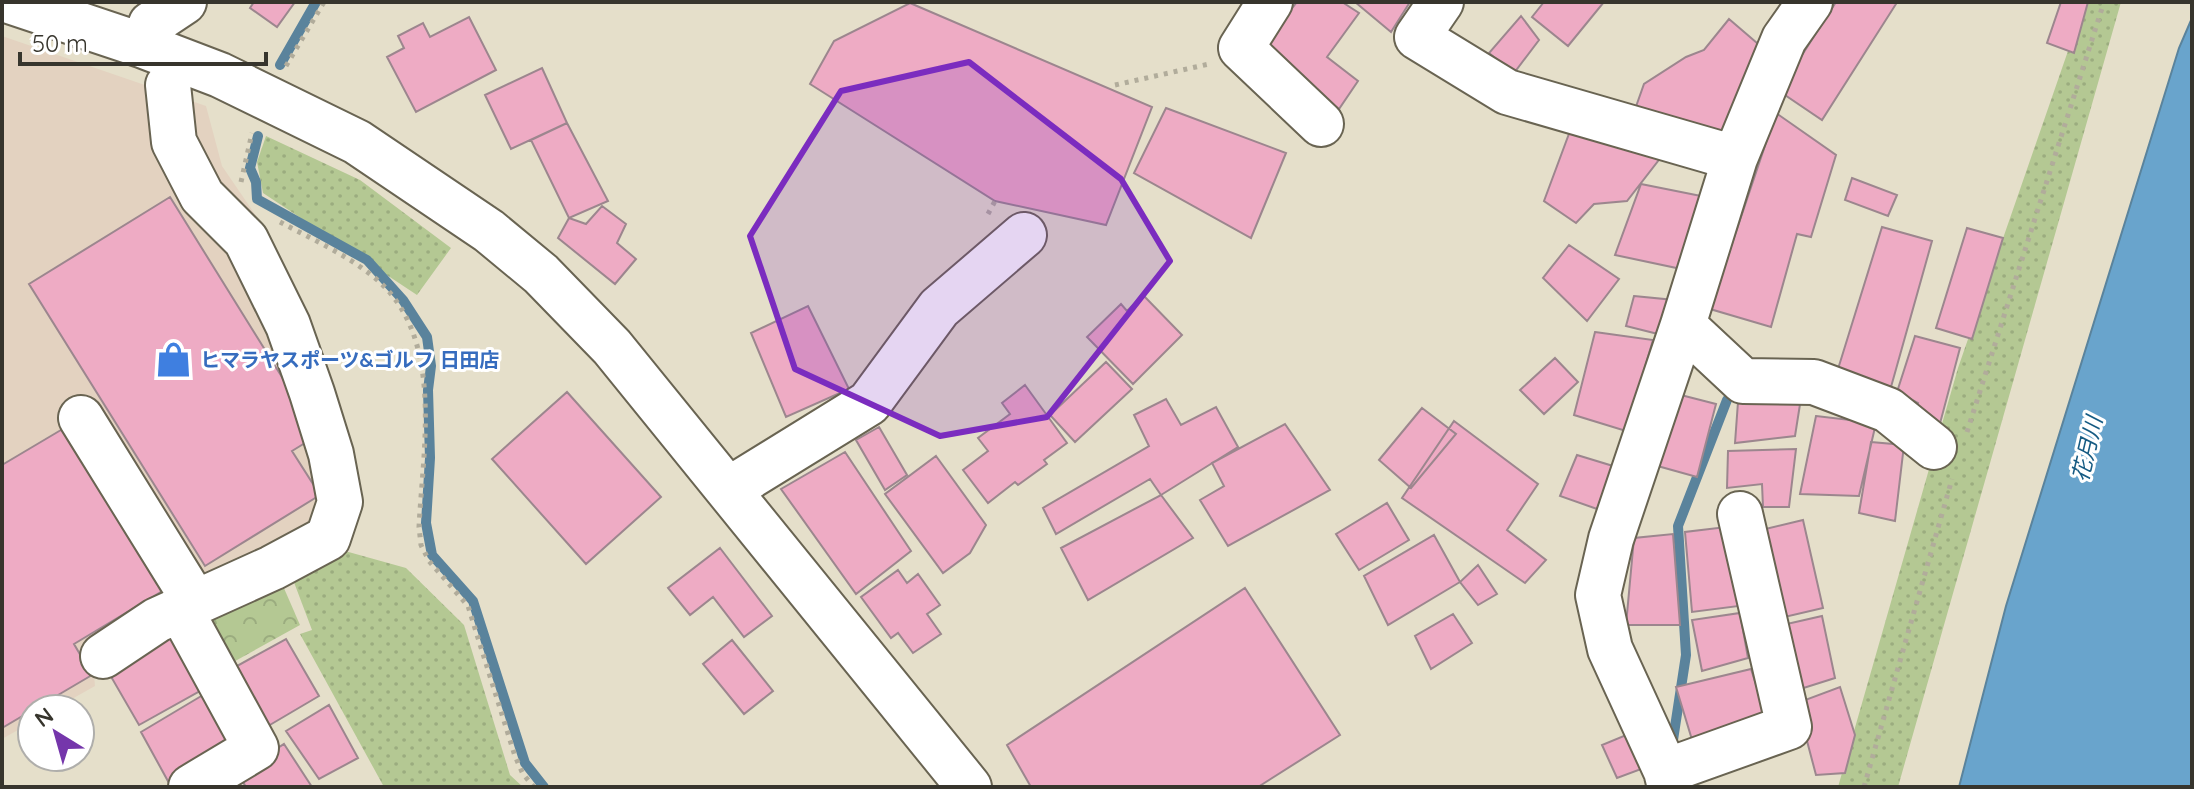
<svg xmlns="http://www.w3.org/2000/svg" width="2194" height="789" font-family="Quicksand,'Noto Sans JP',sans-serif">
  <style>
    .commercial { fill: #e3d2c0 }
    .grass { fill: url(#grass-dots) }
    .park { fill: url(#park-crowns) }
    .water { fill: #69a4cc; stroke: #5a839c; stroke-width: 2 }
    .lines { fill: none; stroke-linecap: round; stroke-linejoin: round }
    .stream { stroke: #5a839c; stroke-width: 10 }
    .building { fill: #eeabc4; stroke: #9c868e; stroke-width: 2 }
    .minor-casing { stroke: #696452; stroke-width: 48 }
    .path { stroke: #b1ac9b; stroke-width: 5; stroke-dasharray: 4 6; stroke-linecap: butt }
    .minor { stroke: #fff; stroke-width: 44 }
    .marked { fill: #7b2cbf; fill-opacity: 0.2; stroke: #7b2cbf; stroke-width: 6; stroke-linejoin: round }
    .labels { text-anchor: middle; stroke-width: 6; stroke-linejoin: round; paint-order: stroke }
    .shop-label { font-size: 20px; font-weight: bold; fill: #366cbe; stroke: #fff; text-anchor: start }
    .water-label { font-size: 22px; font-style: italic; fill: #165b83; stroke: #fff }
  </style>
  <defs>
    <pattern id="grass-dots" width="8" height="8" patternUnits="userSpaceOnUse" patternTransform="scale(2)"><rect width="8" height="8" fill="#b4c893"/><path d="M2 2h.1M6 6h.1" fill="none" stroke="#9bac7f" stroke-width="1.8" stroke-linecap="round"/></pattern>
    <pattern id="park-crowns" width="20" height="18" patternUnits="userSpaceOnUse" patternTransform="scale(2)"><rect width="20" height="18" fill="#b4c893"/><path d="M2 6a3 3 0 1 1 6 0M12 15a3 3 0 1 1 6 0" fill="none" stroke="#9bac7f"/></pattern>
  </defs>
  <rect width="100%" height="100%" fill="#e5dfca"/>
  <!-- commercial -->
  <path class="commercial" d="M2,36L206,106L222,166L263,226L353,452L354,537L237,590L93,665L95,686L54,709H32V722L2,739Z"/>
  <!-- grass -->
  <path class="grass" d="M2085,2H2121L1898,787H1838L1958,368Z
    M266,136L360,180L451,248L417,295L263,193L257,162Z
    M345,551L406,568L464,625L510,775L523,787H384L300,634L312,630L292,577Z"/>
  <!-- park -->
  <path class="park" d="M280,579L300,625L219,670L195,627Z"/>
  <!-- water -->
  <path class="water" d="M2192,18V787H1959L2006,606L2179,48Z"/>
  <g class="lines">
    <!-- stream -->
    <path class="stream" d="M280,65L316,2
      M258,136L250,168L256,182L257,199L367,260L403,300L427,337L431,366L428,390L430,458L426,523L432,555L473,601L525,763L544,787
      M1673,740L1686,655L1678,526L1727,400"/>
  </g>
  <!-- building -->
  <path class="building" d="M254,2H295L277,27L250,8Z
    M1297,2H1342L1359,13L1327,57L1358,81L1339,109L1259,50Z
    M1355,2H1410L1391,32Z
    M1544,2H1604L1568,46L1532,17Z
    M1836,2H1892L1896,4L1822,120L1779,91Z
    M2061,2H2088L2074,53L2047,43Z
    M910,3L1152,107L1106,225L995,201L810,84L834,41Z
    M1521,16L1539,40L1514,73L1489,53Z
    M469,17L496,70L416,112L387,57L404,48L398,36L423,23L430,37Z
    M1729,19L1764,49L1723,142L1633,115L1644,84L1686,57L1704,50Z
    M542,68L567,123L511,149L485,95Z
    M1166,108L1286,153L1251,238L1134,173Z
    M1776,113L1836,155L1811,237L1797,234L1771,327L1710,309Z
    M567,123L608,201L569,218L531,140Z
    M1573,123L1665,152L1627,201L1594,204L1576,223L1544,201Z
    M1852,178L1897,195L1888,216L1845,200Z
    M1641,184L1711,198L1686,270L1615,255Z
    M170,197L318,435L292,451L320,495L205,566L29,284Z
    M602,206L626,224L617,243L636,259L615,284L558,238L569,218L586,224Z
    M1882,227L1932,241L1891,387L1838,369Z
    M1967,228L2003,238L1972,339L1936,328Z
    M1569,245L1619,279L1587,321L1543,278Z
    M1143,295L1182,335L1133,384L1087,337L1121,304L1127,311Z
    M1634,296L1674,300L1666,336L1626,326Z
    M808,306L849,389L786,417L751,333Z
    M1595,332L1653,340L1626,431L1574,415Z
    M1915,336L1960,348L1938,431L1913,422L1918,403L1897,392Z
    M1555,358L1578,382L1544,414L1520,390Z
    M1106,362L1132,389L1075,442L1050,415Z
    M1025,385L1067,443L1044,460L1047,464L1018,485L1015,482L988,503L963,470L988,451L978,438L1010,414L1002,403Z
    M567,392L661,497L586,564L492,459Z
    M1677,394L1716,404L1697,477L1654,465Z
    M1801,398L1795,436L1735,443L1738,402Z
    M1166,399L1181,425L1216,407L1238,447L1161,495L1150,479L1056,534L1043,508L1149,446L1134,415Z
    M1422,408L1456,434L1411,488L1379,460Z
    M1816,416L1876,423L1859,496L1800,494Z
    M1454,421L1538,484L1507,530L1546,560L1525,583L1402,498Z
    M1285,424L1330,490L1228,546L1200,500L1224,486L1212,463Z
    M66,427L164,590L74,644L92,675L2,728V465Z
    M879,427L907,475L885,490L856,440Z
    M1871,442L1904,445L1895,521L1859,513Z
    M1796,449L1789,507H1763L1762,484L1727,488L1728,451Z
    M845,452L911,551L856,594L781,489Z
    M1577,455L1613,466L1597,509L1560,496Z
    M936,456L986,525L970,553L943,573L885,494Z
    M1161,495L1193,538L1088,600L1061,548Z
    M1387,503L1409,540L1359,570L1336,534Z
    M1803,520L1823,608L1776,619L1757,531Z
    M1726,527L1739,606L1692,612L1685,532Z
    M1673,534L1680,625H1626L1634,538Z
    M1434,535L1460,582L1388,625L1364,576Z
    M720,548L772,616L744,637L713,597L690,615L668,588Z
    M1478,565L1497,594L1478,605L1460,582Z
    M898,570L907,583L918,574L940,605L927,614L941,634L913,653L898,633L891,638L861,597Z
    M1245,588L1340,735L1258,787H1031L1007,745Z
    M1740,613L1748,658L1702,671L1692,620Z
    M1453,614L1472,643L1431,669L1415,636Z
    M1822,616L1835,678L1791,692L1778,626Z
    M174,630L207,687L139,725L106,668Z
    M286,639L319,696L263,729L226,672Z
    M732,640L773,691L744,714L703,664Z
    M1751,669L1768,722L1693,743L1676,687Z
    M1840,687L1855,735L1845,773L1816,775L1797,703Z
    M208,692L239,741L169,783L141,732Z
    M329,705L358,758L319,779L286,731Z
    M1631,733L1644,768L1617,778L1602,745Z
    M284,744L312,787H246L238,774Z"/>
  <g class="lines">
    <defs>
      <path id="minor" d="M12,2L144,46L220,75L357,142L489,231L541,274L612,347L969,787
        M1270,2L1241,48L1321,124
        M1441,2L1417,37L1507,92L1735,158
        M144,46L151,24L184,2
        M1683,325L1743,381L1814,382L1888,410L1934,447
        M81,418L195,602
        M728,490L869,403L939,308L1024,235
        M180,609L256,748L191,787
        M103,656L157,620L272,568L328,538L340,502L331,454L312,393L288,325L246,240L202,196L174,142L168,85
        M1666,771L1789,727L1740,514
        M1670,787L1666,771L1610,649L1598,595L1611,539L1683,325L1735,158L1784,39L1810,2"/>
    </defs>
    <!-- minor casing -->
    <use href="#minor" class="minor-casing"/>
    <!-- path -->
    <path class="path" d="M286,66L324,2
      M1115,85L1209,64
      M241,182L252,133
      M988,214L995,201
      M280,222C310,238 343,253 370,274C446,331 423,445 419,527L421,545L429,561L468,606L515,756L523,774L534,787
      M1967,432L2104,2
      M1864,787L1952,479"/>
    <!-- minor -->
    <use href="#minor" class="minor"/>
  </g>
  <!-- marked area -->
  <path class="marked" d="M969,62L1121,179L1170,261L1047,417L940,436L795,369L750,236L841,91Z"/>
  <!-- icons -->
  <defs>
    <symbol id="shop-bare" viewBox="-9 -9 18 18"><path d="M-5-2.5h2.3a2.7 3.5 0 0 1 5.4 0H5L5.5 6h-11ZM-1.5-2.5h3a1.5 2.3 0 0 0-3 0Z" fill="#3f7fe0" stroke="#fff" stroke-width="2.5" paint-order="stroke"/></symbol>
  </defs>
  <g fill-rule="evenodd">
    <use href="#shop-bare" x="148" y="334" width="51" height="51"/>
  </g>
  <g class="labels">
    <!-- shop labels -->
    <g class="shop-label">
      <text x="200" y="367">ヒマラヤスポーツ&amp;ゴルフ 日田店</text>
    </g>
    <!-- water labels -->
    <g class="water-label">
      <text transform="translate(2087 449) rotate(-77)" y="8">花月川</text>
    </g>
  </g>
  <!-- border -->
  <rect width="2194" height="789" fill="none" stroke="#37352d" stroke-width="8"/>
  <!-- north arrow -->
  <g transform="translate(56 733) rotate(323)"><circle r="38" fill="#ffffff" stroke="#afaeab" stroke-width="2"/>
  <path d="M0-6L14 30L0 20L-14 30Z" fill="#7536ab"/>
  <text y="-12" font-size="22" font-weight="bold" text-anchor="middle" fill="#37352d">N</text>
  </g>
  <!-- scale -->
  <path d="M20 52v12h246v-12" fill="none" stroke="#37352d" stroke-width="4"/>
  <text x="32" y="52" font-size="24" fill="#37352d" stroke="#ffffff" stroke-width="6" paint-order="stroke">50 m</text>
</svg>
